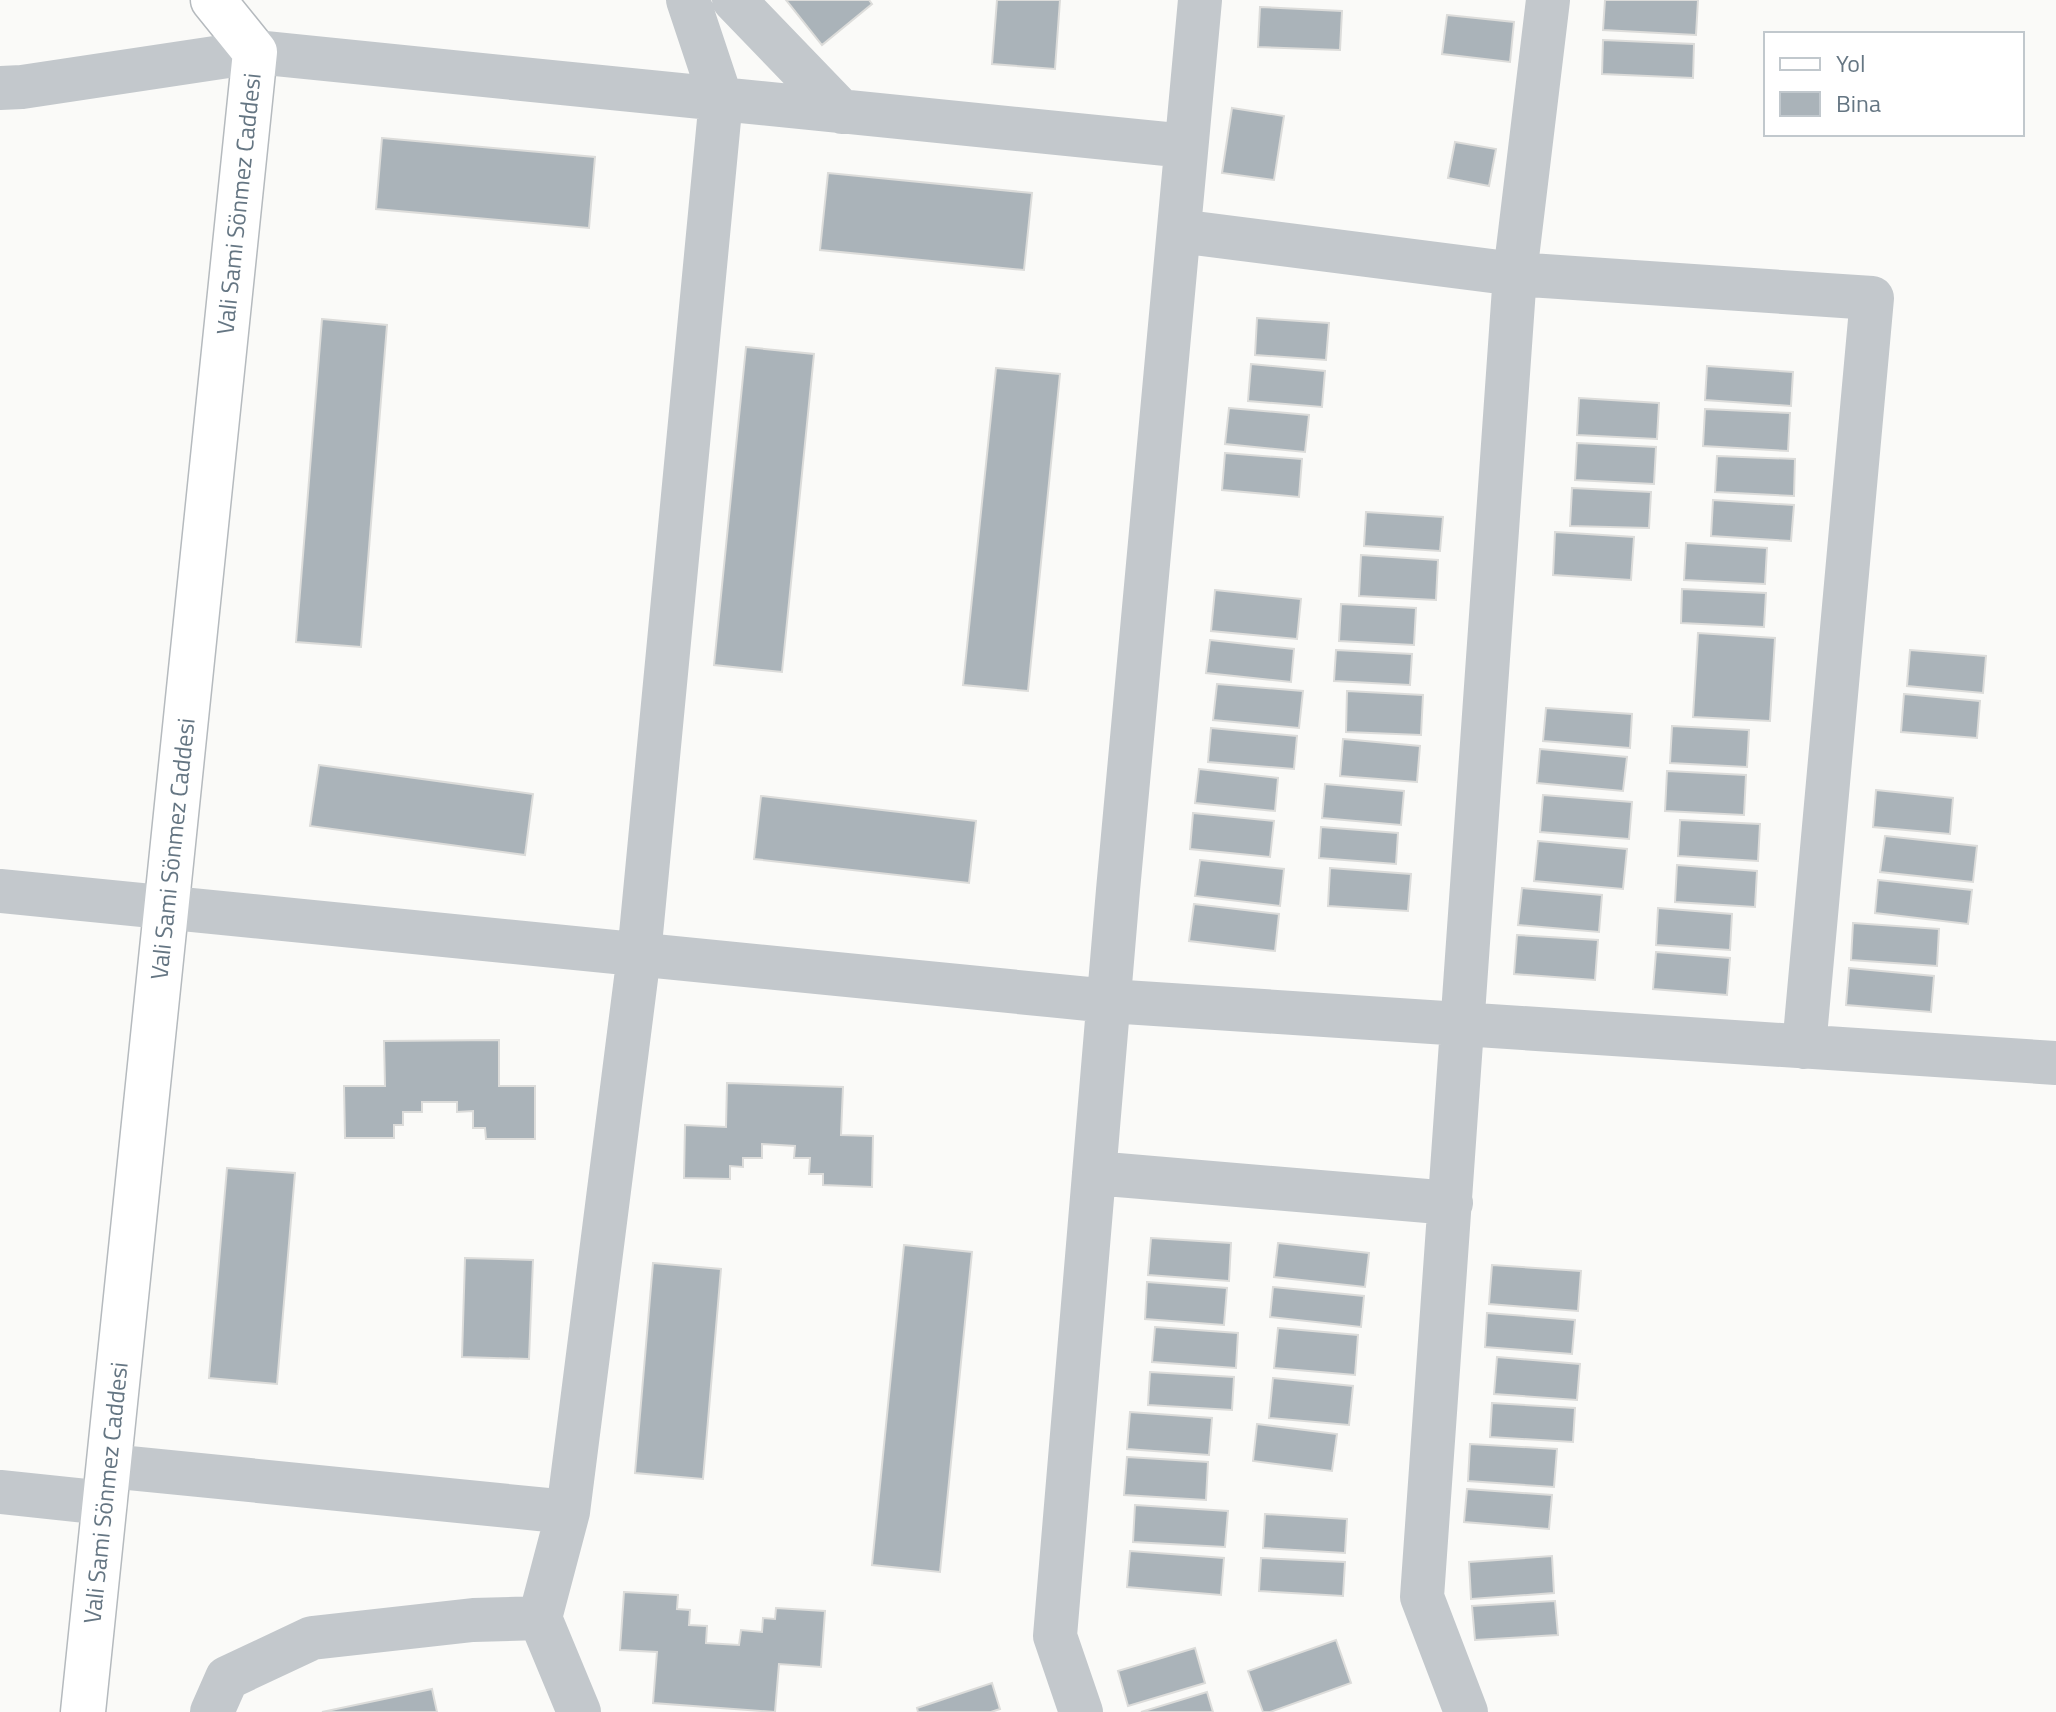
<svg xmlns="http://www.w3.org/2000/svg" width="2056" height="1712" font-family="'Titillium Web',sans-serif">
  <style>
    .building { fill: #aab3b9; stroke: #dcdcda; stroke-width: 2 }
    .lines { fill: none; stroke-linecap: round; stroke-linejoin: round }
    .major-casing { stroke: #b5babe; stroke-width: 47 }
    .minor { stroke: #c3c8cc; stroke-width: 44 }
    .major { stroke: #fff; stroke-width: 44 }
    .labels { text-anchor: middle; stroke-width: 8; stroke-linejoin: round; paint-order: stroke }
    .street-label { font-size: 24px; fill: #657683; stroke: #fff }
  </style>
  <rect width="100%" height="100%" fill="#fafaf8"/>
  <!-- building -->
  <path class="building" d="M786,0H869L872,4L822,45Z
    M997,0H1060L1055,69L992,64Z
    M1605,0H1698L1696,35L1603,30Z
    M1260,7L1342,11L1340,50L1258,47Z
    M1447,15L1514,22L1510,62L1442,54Z
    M1603,40L1694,44L1693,78L1602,74Z
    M1232,108L1284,116L1274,180L1222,173Z
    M382,138L595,157L589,228L376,209Z
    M1455,142L1496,149L1489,186L1448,178Z
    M828,173L1032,193L1024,270L820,250Z
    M1257,318L1329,323L1326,360L1255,355Z
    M322,319L387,325L361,647L296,642Z
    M746,347L814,354L782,672L714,665Z
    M1251,364L1325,371L1322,407L1248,401Z
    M1707,366L1793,372L1791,406L1705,400Z
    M996,368L1060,374L1028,691L963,685Z
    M1579,398L1659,403L1657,439L1577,435Z
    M1229,408L1309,415L1305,452L1225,444Z
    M1705,409L1790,413L1788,451L1703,446Z
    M1577,443L1656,447L1654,484L1575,480Z
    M1225,453L1302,459L1299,497L1222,490Z
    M1717,456L1795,459L1794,496L1715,492Z
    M1572,488L1651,492L1649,528L1570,526Z
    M1713,500L1794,505L1791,541L1711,536Z
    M1366,512L1443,517L1440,551L1364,546Z
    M1555,532L1634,537L1631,580L1553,575Z
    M1686,543L1767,548L1765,584L1684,580Z
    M1361,555L1438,560L1436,600L1359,596Z
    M1682,589L1766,593L1764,627L1681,623Z
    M1215,590L1301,599L1297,639L1211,631Z
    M1341,604L1416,608L1414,645L1339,641Z
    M1698,633L1775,638L1770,721L1693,717Z
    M1210,640L1294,649L1291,682L1206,673Z
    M1336,650L1412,654L1410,685L1334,681Z
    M1910,650L1986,656L1983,693L1907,686Z
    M1217,684L1303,691L1299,728L1213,720Z
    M1347,691L1423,695L1421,735L1346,732Z
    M1904,694L1980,701L1977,738L1901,732Z
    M1546,708L1632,714L1630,748L1543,741Z
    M1672,726L1749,730L1747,767L1670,763Z
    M1211,728L1297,736L1294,769L1208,762Z
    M1343,739L1420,746L1417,782L1340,776Z
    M1540,749L1627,757L1623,791L1537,783Z
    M319,765L533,794L525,855L310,826Z
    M1199,769L1278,778L1275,811L1195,803Z
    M1667,771L1746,775L1744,815L1665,811Z
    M1325,784L1404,791L1401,825L1322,818Z
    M1876,790L1953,798L1950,834L1873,827Z
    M1543,795L1632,802L1629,839L1540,832Z
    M761,796L976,821L969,883L754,859Z
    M1193,813L1274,821L1270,857L1190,849Z
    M1680,820L1760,824L1758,861L1678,856Z
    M1321,827L1398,833L1396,864L1319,858Z
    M1885,836L1977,846L1973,882L1880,872Z
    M1538,841L1627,849L1623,889L1534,881Z
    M1200,860L1284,869L1280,906L1195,896Z
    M1677,865L1757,871L1755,907L1675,902Z
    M1330,868L1411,874L1408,911L1328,906Z
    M1878,880L1972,890L1968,924L1875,913Z
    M1522,888L1602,895L1599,932L1518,925Z
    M1194,904L1279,914L1275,951L1189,941Z
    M1658,908L1732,914L1730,950L1656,945Z
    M1853,923L1939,929L1937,966L1851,960Z
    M1517,935L1598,940L1595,980L1514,974Z
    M1656,952L1730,958L1727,995L1653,989Z
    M1849,968L1934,976L1931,1012L1846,1005Z
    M499,1040V1086H535V1139H486L485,1128H473V1111L457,1112V1102H422V1112H403V1125H394V1138H345L344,1086H385L384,1041Z
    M727,1083L843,1087L841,1135L873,1136L872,1187L823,1185V1174H809L810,1158H794L795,1146L762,1144V1158H743V1167L730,1166V1179L684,1178L685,1125L726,1127Z
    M227,1168L295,1173L277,1384L209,1378Z
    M1151,1238L1231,1243L1229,1281L1148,1275Z
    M1278,1243L1369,1253L1365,1287L1274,1277Z
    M904,1245L972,1252L940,1572L872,1565Z
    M465,1258L533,1260L529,1359L462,1357Z
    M653,1263L721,1269L703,1479L635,1473Z
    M1492,1265L1581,1271L1578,1311L1489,1304Z
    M1147,1282L1227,1288L1224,1325L1145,1319Z
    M1273,1287L1364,1296L1361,1327L1270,1317Z
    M1487,1313L1575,1320L1572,1354L1485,1347Z
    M1155,1327L1238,1333L1236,1368L1152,1362Z
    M1278,1328L1358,1335L1355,1375L1274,1368Z
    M1497,1357L1580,1364L1577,1400L1494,1394Z
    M1150,1372L1234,1377L1232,1410L1148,1405Z
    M1273,1378L1353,1386L1349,1425L1269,1418Z
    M1492,1403L1575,1408L1573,1442L1490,1437Z
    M1130,1412L1212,1418L1209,1455L1127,1449Z
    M1257,1424L1337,1434L1332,1471L1253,1461Z
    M1470,1444L1557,1449L1554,1487L1468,1481Z
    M1127,1457L1208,1462L1206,1500L1124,1495Z
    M1467,1489L1552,1495L1549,1529L1464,1522Z
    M1135,1505L1228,1511L1225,1547L1133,1542Z
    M1265,1514L1347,1519L1345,1553L1263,1548Z
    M1130,1551L1224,1558L1221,1595L1127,1587Z
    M1552,1556L1554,1593L1471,1599L1469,1562Z
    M1261,1558L1345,1562L1343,1596L1259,1591Z
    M624,1592L678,1595L677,1609L690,1610L689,1625L707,1626L706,1643L739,1645L741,1630L762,1632L763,1618L775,1619L776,1608L825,1611L821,1667L779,1664L775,1712L653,1703L657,1652L620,1650Z
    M1555,1601L1558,1635L1475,1640L1472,1606Z
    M1336,1640L1351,1683L1270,1712H1263L1248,1671Z
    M1195,1648L1205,1683L1128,1706L1118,1671Z
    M992,1683L1000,1709L991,1712H918L917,1708Z
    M432,1689L437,1712H322Z
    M1207,1692L1213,1712H1141Z"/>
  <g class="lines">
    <defs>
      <path id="major" d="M83,1712L255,52L213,0"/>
    </defs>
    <!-- major casing -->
    <use href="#major" class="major-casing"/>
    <!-- minor -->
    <path class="minor" d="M734,0L842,112
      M0,88L22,87L255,52L1186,146
      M1179,231L1515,274L1872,298L1804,1047
      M0,891L1109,1001L2056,1063
      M1094,1173L1451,1203
      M109,1466L568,1512
      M0,1492L105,1503
      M212,1712L227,1678L312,1638L473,1620L540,1618
      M579,1712L540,1618L568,1512L639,955L721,99L688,0
      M1081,1712L1055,1636L1118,890L1200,0
      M1466,1712L1422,1597L1515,274L1548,0"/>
    <!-- major -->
    <use href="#major" class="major"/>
  </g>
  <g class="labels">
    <!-- street labels -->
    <g class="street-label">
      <text transform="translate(239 204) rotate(-84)" y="8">Vali Sami Sönmez Caddesi</text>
      <text transform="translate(173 849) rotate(-84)" y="8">Vali Sami Sönmez Caddesi</text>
      <text transform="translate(106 1493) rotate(-84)" y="8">Vali Sami Sönmez Caddesi</text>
    </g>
  </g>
  <!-- legend -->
  <rect x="1764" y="32" width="260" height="104" fill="#ffffff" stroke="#c1c8cd" stroke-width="2"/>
  <rect x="1780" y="58" width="40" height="12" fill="#ffffff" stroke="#c1c8cd" stroke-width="2"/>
  <text x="1836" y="72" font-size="24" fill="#657683">Yol</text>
  <rect x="1780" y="92" width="40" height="24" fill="#aab3b9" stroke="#c1c8cd" stroke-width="2"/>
  <text x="1836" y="112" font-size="24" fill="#657683">Bina</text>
</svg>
